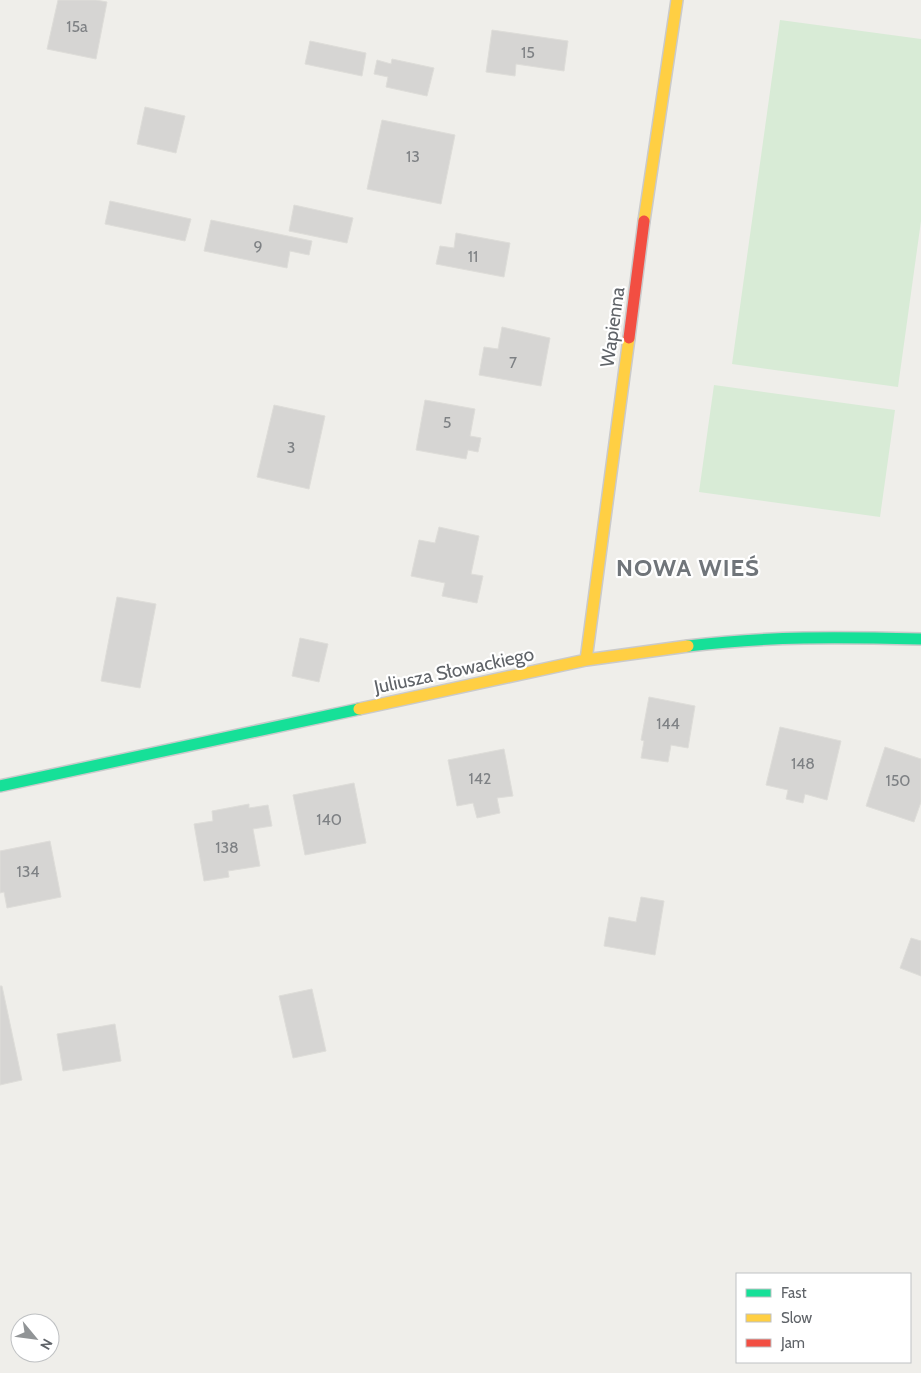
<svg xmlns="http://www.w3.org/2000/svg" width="921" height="1373" font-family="Cabin,sans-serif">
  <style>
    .green { fill: #d8ebd6 }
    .building { fill: #d6d5d3; stroke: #deddd9 }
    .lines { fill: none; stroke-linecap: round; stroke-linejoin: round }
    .fast-casing { stroke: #cacacb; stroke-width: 14 }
    .slow-casing { stroke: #cacacb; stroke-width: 14 }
    .jam-casing { stroke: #cacacb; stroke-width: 14 }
    .fast { stroke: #16e098; stroke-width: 11 }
    .slow { stroke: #ffcf43; stroke-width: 11 }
    .jam { stroke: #f24e42; stroke-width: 11 }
    .labels { text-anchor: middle; stroke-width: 4.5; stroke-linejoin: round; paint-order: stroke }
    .number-label { font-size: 16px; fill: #7e8184 }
    .street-label { font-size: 19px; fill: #5f6368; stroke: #fff }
    .district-label { font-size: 24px; font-weight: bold; letter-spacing: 1px; fill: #70757a; stroke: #fff }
  </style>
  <rect width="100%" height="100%" fill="#efeeea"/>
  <!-- green -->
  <path class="green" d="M780,20L921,39V221L898,387L732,364Z
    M714,385L895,410L880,517L699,492Z"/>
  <!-- building -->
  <path class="building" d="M58,0H96L107,2L96,59L47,49Z
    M492,30L568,41L564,71L516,64L515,76L486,72Z
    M310,41L366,53L362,76L305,64Z
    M392,59L434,68L427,96L386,87L388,77L374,74L377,60L391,64Z
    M145,107L185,116L176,153L137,144Z
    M382,120L455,135L441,204L367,189Z
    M110,201L191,219L185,241L105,224Z
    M294,205L353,218L347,243L289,231Z
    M211,220L312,241L309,255L290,251L287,268L204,251Z
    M456,233L510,243L504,277L436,264L440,246L454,248Z
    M502,327L550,338L541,386L479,375L484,347L498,349Z
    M425,400L475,409L470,436L481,438L478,452L468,450L466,459L416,450Z
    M274,405L325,416L309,489L257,477Z
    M439,527L479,536L471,574L483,576L477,603L442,596L445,583L411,576L419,540L435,543Z
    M117,597L156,604L140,688L101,681Z
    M300,638L328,644L319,682L292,676Z
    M649,697L695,706L688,748L671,745L668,762L641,758L644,741L641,740Z
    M780,727L841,741L827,800L805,794L803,803L786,799L788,790L766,785Z
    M885,747L921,759V802L914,822L866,806Z
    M504,749L513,796L497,798L500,813L477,818L473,803L457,806L448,760Z
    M354,783L366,843L305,855L293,795Z
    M249,804V808L268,805L272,826L253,829L260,866L228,871L229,877L204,881L194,824L213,821L212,811Z
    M50,841L61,897L7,908L4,892L0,893V851Z
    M641,897L664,901L655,955L604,946L609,917L636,922Z
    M911,938L921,941V976L900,968Z
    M0,986H2L22,1080L0,1085Z
    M312,989L326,1051L293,1058L279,996Z
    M115,1024L121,1061L63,1071L57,1034Z"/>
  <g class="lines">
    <defs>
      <path id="fast" d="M688,646C767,636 841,637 921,639
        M0,786L359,709"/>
      <path id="slow" d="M644,221L677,0
        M586,660L629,338
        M359,709L586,660L688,646"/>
      <path id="jam" d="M629,338L644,221"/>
    </defs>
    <!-- fast casing -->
    <use href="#fast" class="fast-casing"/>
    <!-- slow casing -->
    <use href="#slow" class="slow-casing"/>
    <!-- jam casing -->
    <use href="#jam" class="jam-casing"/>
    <!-- fast -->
    <use href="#fast" class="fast"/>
    <!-- slow -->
    <use href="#slow" class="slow"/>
    <!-- jam -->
    <use href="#jam" class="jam"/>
  </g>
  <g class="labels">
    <!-- number labels -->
    <g class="number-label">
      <text x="77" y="32">15a</text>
      <text x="528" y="58">15</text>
      <text x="413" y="162">13</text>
      <text x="258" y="252">9</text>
      <text x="473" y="262">11</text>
      <text x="513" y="368">7</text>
      <text x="447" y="428">5</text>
      <text x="291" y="453">3</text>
      <text x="668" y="729">144</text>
      <text x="803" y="769">148</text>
      <text x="480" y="784">142</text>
      <text x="898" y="786">150</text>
      <text x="329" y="825">140</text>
      <text x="227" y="853">138</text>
      <text x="28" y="877">134</text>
    </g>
    <!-- street labels -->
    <g class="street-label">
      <text transform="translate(612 327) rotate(-82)" y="7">Wapienna</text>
      <text transform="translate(454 670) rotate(-12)" y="7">Juliusza Słowackiego</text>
    </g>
    <!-- district labels -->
    <g class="district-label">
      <text x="688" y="576">NOWA WIEŚ</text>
    </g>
  </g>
  <!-- legend -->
  <rect x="736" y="1273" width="175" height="90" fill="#ffffff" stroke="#bfc1c3"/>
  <rect x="746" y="1289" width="25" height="8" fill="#16e098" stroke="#bfc1c3"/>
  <text x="781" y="1298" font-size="15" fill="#5f6368">Fast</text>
  <rect x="746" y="1314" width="25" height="8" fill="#ffcf43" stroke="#bfc1c3"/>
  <text x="781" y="1323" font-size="15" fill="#5f6368">Slow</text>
  <rect x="746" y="1339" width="25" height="8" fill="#f24e42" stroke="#bfc1c3"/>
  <text x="781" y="1348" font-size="15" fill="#5f6368">Jam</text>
  <!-- north arrow -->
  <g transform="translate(35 1338) rotate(119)"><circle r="24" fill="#ffffff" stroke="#bfc1c3"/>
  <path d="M0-4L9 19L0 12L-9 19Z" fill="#919496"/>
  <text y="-8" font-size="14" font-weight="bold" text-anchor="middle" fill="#5f6368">N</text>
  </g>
</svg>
